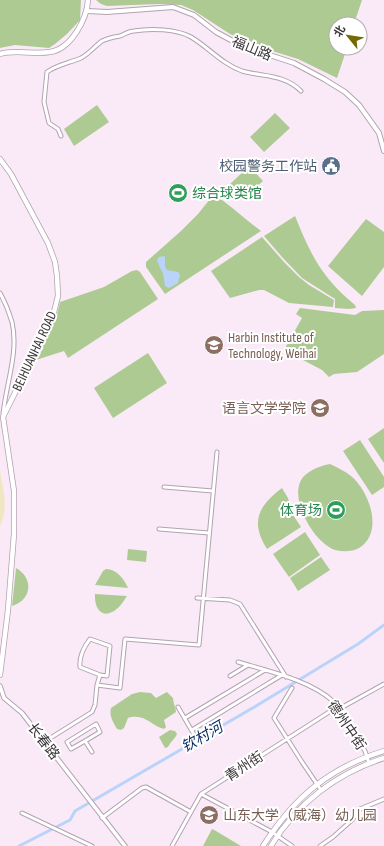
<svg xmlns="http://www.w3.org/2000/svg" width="384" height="846" font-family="'Sofia Sans Condensed','Noto Sans SC',sans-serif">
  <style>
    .green { fill: #aeca93 }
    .sand { fill: #f0e6c1 }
    .water { fill: #bad3f9 }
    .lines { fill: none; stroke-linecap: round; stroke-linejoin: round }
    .canal { stroke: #bad3f9; stroke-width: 3 }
    .minor-casing { stroke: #b2a3b1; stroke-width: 5 }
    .tertiary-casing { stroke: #b2a3b1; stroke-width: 5.5 }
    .secondary-casing { stroke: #b2a3b1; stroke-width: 6 }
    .primary-casing { stroke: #b2a3b1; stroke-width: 6 }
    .minor { stroke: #fff; stroke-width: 3 }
    .tertiary { stroke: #fff; stroke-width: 3.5 }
    .secondary { stroke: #fff; stroke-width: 4 }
    .primary { stroke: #fff; stroke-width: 4.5 }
    .labels { text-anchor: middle; stroke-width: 4; stroke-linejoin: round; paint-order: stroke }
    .street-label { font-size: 14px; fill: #3b353a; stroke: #fff }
    .service-label { font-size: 14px; fill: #4e5e75; stroke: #fff; text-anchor: end }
    .leisure-label { font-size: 14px; fill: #27864d; stroke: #fff; text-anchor: start }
    .education-label { font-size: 14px; fill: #785e54; stroke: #fff; text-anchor: start }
    .water-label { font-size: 15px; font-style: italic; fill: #06295f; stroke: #fff }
  </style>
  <rect width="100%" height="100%" fill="#faeaf8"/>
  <!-- green -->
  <path class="green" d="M0,0H81L80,20L67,34L55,44L49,48L15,45L0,48Z
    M96,0H362L354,24H336V48H347L337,78L298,59L247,43L230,34L193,10L181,5L159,4L107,6L101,4Z
    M97,105L109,122L74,146L64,129Z
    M275,113L290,128L264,152L250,137Z
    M249,166L263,181L242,200L228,186Z
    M214,194C231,206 245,219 261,231L165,294L146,267V262L181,231L198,214Z
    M295,216C311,255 321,277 355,305L356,308L349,309L335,308V299L302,278L282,257L264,236Z
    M366,219L384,232V267L362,296L328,266Z
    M262,237L284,262L299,277L309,285L334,300L333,307L289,303L264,290H259L230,298L211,271Z
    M137,270L140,272L158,299L68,358L64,351L36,360L57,315L60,302L104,287L132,271Z
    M300,308L355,315L362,311L384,310V354L357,372L334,374L329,377L322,370L284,350L302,318L296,314Z
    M148,353L167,383L113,418L94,388Z
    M384,428V463L368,439Z
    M360,440L384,477V487L372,495L343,451Z
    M330,464C338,468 345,471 351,476C370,492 384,533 359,548C352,552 343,552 335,550C314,543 287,497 303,477C311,469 320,466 330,464Z
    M282,488L288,498L293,515L301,527L267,549C250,522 258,506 282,488Z
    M305,532L320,555L289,577L273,554Z
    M128,549L147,551L146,562L127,560Z
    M321,557L330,570L298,591L290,578Z
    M16,568C34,578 32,600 12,606Z
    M106,569C117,569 124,579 128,588L95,585L103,571Z
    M95,594L127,596C124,600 122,604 119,607C104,621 94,611 95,594Z
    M140,692L151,693L156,698L167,692L173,698C173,703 176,708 176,712L164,720L166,727L164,729C151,726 145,713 128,718L124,728L121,730L117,729C113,722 109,716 111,708L132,694Z
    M170,730L175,731L177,734C175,739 171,741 168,747L165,748L159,737Z
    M212,829L216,831L241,846H203Z"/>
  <!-- sand -->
  <path class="sand" d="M0,471C3,489 9,508 0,526Z"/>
  <!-- water -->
  <path class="water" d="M164,256L165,257V266L167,270L178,272L180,275L178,283L169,288L165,286L163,273L160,268L157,260L159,257Z"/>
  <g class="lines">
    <!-- canal -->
    <path class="canal" d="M19,846L70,820L75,811L256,706L358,644L384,625"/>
    <defs>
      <path id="minor" d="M61,136L58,129L49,123L44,102L47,72C57,65 69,63 81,58C89,54 95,46 102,41C108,38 114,37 120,36C125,34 129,31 134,31C150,28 177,29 191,37C208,47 222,64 242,71C263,77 284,74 301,91
        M0,293C5,302 9,312 12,322C19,352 6,384 3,414
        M164,487L213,491
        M159,529L209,533
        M197,598L230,600L240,604L286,677
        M238,662C268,671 310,680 334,702L365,751L369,763
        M230,676L248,665
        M97,685L100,675L107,676L110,646L90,639C83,648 79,656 80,667L100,675
        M292,688L274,718L302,762L321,790
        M178,707L196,738
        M339,709L384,684
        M185,718L265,670
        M192,730L282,675
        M85,741L100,732L96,724L67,742L71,749L85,741L92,752
        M44,742L92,712L95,705L97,685L120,688L125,639L199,645L217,452
        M201,794L272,832L292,846
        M22,813L92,846
        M102,818L142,788L146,787L191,812
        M172,846L201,794L337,707
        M320,846L333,837L352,820L360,809L384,799"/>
      <path id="tertiary" d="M0,686L4,698L22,713L125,846"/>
      <path id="secondary" d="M87,11L107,12L173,7L194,15L216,32L242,46L294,63L324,79L345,92L359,105L379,133L384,151"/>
      <path id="primary" d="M0,54C16,49 33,55 50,52C71,49 87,19 88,0
        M0,159L11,174L48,243L55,262L57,276L58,296L53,316L3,417L14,491V534L8,610L0,675
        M263,846C294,798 328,768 384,751
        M271,846C296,804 337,773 384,758"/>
    </defs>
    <!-- minor casing -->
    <use href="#minor" class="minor-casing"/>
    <!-- tertiary casing -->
    <use href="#tertiary" class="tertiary-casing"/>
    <!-- secondary casing -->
    <use href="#secondary" class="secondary-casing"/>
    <!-- primary casing -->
    <use href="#primary" class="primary-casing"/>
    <!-- minor -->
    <use href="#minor" class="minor"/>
    <!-- tertiary -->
    <use href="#tertiary" class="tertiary"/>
    <!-- secondary -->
    <use href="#secondary" class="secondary"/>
    <!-- primary -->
    <use href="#primary" class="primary"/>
  </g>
  <!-- icons -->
  <defs>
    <symbol id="civic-disc" viewBox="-11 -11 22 22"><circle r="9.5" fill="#5c6f8a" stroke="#fff"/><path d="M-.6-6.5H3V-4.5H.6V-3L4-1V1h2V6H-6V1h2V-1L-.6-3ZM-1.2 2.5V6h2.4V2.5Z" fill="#fff"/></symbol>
    <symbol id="stadium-disc" viewBox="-11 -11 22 22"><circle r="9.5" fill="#2e9e5b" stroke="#fff"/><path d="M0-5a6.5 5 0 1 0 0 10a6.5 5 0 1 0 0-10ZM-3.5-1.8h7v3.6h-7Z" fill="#fff"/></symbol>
    <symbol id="university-disc" viewBox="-11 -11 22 22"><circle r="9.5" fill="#8d6e63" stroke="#fff"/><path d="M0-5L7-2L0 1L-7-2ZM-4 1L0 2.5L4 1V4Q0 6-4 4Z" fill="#fff"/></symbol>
    <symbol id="school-disc" viewBox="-11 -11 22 22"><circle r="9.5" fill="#8d6e63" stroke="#fff"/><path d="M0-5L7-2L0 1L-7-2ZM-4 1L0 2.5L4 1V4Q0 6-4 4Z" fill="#fff"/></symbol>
  </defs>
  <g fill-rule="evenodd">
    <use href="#civic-disc" x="320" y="155" width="22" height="22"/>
    <use href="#stadium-disc" x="167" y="182" width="22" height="22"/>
    <use href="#university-disc" x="203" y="334" width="22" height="22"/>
    <use href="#university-disc" x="309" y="397" width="22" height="22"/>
    <use href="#stadium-disc" x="325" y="499" width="22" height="22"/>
    <use href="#school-disc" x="198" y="804" width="22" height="22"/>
  </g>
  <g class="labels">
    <!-- street labels -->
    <g class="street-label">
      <text transform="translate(252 48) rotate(22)" y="5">福山路</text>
      <text transform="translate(34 351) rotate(-65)" y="5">BEIHUANHAI ROAD</text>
      <text transform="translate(347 725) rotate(56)" y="5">德州中街</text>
      <text transform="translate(44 741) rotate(52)" y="5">长春路</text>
      <text transform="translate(244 766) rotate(-33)" y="5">青州街</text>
    </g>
    <!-- service labels -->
    <g class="service-label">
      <text x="317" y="171">校园警务工作站</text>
    </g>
    <!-- leisure labels -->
    <g class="leisure-label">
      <text x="192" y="198">综合球类馆</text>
      <text x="322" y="515" text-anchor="end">体育场</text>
    </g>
    <!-- education labels -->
    <g class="education-label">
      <text x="228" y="342">Harbin Institute of<tspan x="228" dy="16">Technology, Weihai</tspan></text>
      <text x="306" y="413" text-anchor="end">语言文学学院</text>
      <text x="223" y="820">山东大学（威海）幼儿园</text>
    </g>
    <!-- water labels -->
    <g class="water-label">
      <text transform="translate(202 737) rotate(-30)" y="5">钦村河</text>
    </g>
  </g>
  <!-- north arrow -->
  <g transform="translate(348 36) rotate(300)"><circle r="19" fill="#ffffff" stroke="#b1aeb0"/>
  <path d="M0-3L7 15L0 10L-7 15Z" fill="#746800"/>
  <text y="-6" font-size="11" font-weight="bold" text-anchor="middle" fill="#3b353a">北</text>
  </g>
</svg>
